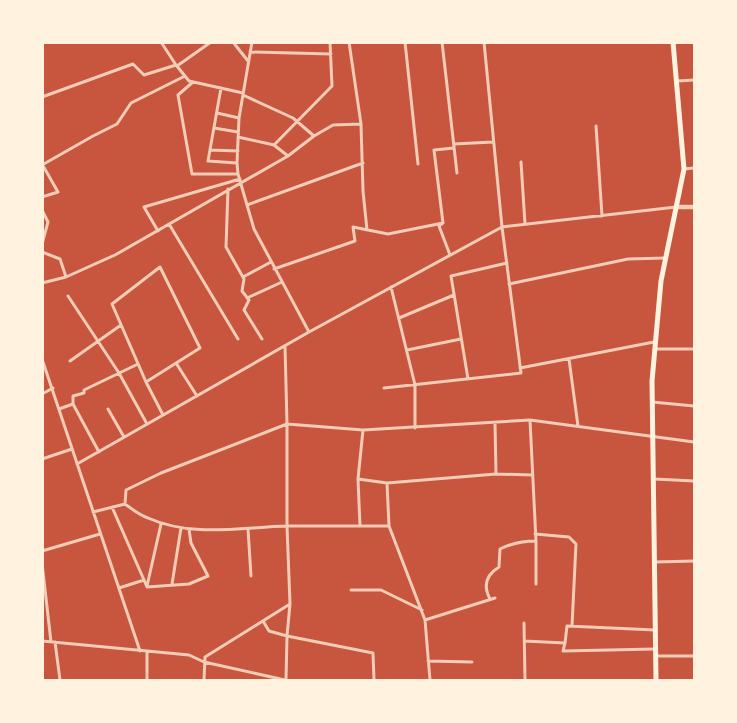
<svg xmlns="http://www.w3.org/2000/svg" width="737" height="723" font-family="'IBM Plex Sans',sans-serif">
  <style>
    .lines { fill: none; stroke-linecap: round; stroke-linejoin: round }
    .minor { stroke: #f1ccb7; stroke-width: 3 }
    .tertiary { stroke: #f1ccb7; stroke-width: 4.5 }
    .secondary { stroke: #fff3e0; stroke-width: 5 }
  </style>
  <rect width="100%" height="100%" fill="#c8553d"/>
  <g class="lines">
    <!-- minor -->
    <path class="minor" d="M161,42L176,65L189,81L243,93
      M233,42L248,61
      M252,42L239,118L237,163L238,174L254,229L309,332
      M349,42L361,124L363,191L367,230
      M405,42L418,164
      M442,42L457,173
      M250,52L331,54
      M177,66L211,42
      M677,81L694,80
      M193,82L178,95L192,174H238
      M221,88L208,161L237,163
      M243,95L293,118L314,136
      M42,97L133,64L144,75L176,65
      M217,113L239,118
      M596,126L602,216
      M214,128L238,132
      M238,137L274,145L288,156
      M454,144L493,142
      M274,145L332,86L330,42
      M210,150L238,151
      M521,162L525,224
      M42,164L58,192L42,197
      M42,165L93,136L117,124L131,103L185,76
      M684,169L694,168
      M228,189L226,247L244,279L242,291L249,300L244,310L262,339
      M247,205L363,163
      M42,210L48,222L42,244
      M169,224L238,339
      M158,231L144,207L240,179
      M42,252L60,259L66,277
      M450,255L439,226L443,223L434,150L454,148
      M274,269L355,241L353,227L388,234L443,223
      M243,277L271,262
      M42,283L66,277L115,255L288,156L314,136L333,125L361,124
      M509,284L628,259L665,258
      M391,287L415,385V428
      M68,296L119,373L147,424
      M247,298L282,282
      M399,318L454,295
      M285,346L287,424V526L290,604L287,636L286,680
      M655,349H694
      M407,350L461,339
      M42,359L140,651
      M569,359L578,426
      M70,361L121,325
      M176,363L197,396
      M520,368L654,342
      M468,379L451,276L507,263
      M146,382L200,348L160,267L112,304L146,382L163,415
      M384,388L521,373L502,227L484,42
      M42,394L53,388
      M652,402L694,406
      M73,404L99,452
      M59,409L73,404V396L84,393V390L138,364
      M108,409L124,437
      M495,423L496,474
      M42,459L72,449
      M77,464L309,332L502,227L676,207
      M358,479L387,483L496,474L533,475
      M654,479L694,481
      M125,504L126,490L161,473L287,424L363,430L530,420L694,442
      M112,507L144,580
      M93,512L125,504C132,509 139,515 148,518C193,538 241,527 288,526C322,526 355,526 389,526L387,483
      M360,526L358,479L363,430
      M389,526L425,620L430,680
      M248,529L251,576
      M535,534L569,537L576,544L572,626
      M536,541V584
      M42,551L100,534
      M655,562L694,561
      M42,563L51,642
      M172,584L181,528
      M147,586L161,524
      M119,588L144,580L147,587L189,584L208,576L191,543L189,529
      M351,590H381L422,610
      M490,599C483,586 486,575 499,567L500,549C512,543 522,541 536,541L530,420
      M425,620L495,598
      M263,621L269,631L287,636L373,653L374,680
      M524,623L525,680
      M42,641L189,655L204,662L285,680
      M524,641L565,643L567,626L655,630
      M55,642L60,680
      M565,643L563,651L655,649
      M147,651V680
      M656,656H694
      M428,661L472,662
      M204,680L205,657L290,604"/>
    <!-- tertiary -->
    <path class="tertiary" d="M677,207H694"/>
    <!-- secondary -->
    <path class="secondary" d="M656,680L652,381L661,281L684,169L673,42"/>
  </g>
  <!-- border -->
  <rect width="737" height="723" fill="none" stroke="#fff3e0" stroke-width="88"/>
</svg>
